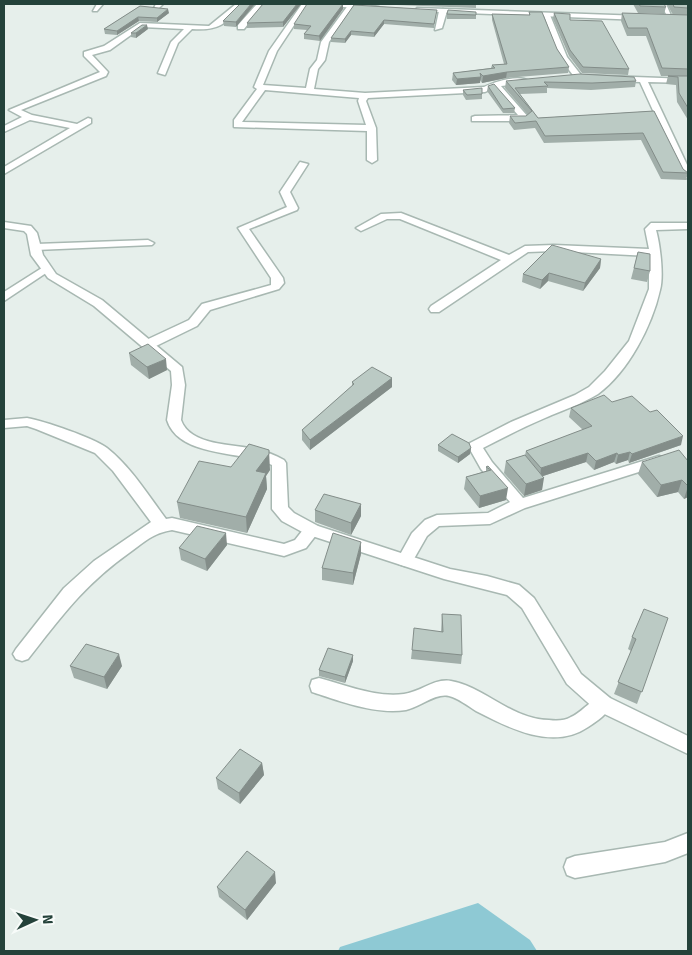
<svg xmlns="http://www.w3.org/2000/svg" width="692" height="955" font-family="Signika,sans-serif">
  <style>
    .water { fill: #8ec9d4 }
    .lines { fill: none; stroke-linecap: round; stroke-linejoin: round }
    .service-casing { stroke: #a8b8b2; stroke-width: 3 }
    .minor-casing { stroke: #a8b8b2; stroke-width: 3 }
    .tertiary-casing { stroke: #a8b8b2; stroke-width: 3 }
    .service { fill: #fff; fill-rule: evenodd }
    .minor { fill: #fff; fill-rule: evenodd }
    .tertiary { fill: #fff; fill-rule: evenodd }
    .wall { fill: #a1aea9 }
    .shaded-wall { fill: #838d89 }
    .building { fill: #bbcac4; stroke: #838d89 }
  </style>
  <rect width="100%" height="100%" fill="#e6efeb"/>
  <!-- water -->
  <path class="water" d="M478,903L530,940L537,951H338L340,947Z"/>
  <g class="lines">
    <defs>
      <path id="service" d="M661,4H666L673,20H669Z"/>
      <path id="minor" d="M97,4H103L97,11H93Z
        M156,4H163L157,10H153Z
        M236,4H243C226,24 219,31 192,29L178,43L165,75L158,73L171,42L184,29L142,27L110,50L92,55L108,72L106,76L21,110L32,115L77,124L88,118L91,119V123L4,174V167L70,128L30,120L4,132V126L22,117L9,110L100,72L84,56V52L104,46L140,23L209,26Z
        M257,4H264L244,29H238V25Z
        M302,4H308L277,51L263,85L306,88L310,69L317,60L321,42L349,4H355L329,42L325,60L318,69L314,89L365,93L484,87C495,82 518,74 529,81L528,83L501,86L529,118L525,121H472V117L475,116L518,115L494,88L485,92L368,98L366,101L376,128L377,160L372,163L367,160V131L234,127V120L257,89L254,87L269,51ZM265,90L359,98L358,101L366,125L242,122Z
        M443,9L447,11L442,28L435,30L439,11Z
        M543,13L550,15L567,57L581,75L688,79V83L648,82L688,167V179L683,176L640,82L576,79L559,57Z
        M300,162L308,164L290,192L298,208L297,210L249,229L283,278L284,283L279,289L210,310L197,326L154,347H144L143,344L144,341L189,320L202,304L271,285V278L238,228L287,207L280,192Z
        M401,213L509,255L525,246L554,245L649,249L645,229L651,223H688V229L656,230C660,244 664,276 660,290C652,326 628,372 598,394C582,404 563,410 545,418C524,427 504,437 483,448L492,462L523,498L659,456L664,458L666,461L664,464L525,508L490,524L439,526L427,536L411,564L405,566L399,564L397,560L412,533L425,520L437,515L488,513L510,502L481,469L468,446L470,443L511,422L575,395L589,387L605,371L629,341L649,289V256L554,251L528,252L439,312H431L429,309L431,306L501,260L400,219H387L361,231L356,228L381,214Z
        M148,240L154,243L152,245L36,250L30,247L36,244Z
        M45,266L51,269L49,271L4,301V292Z
        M27,418C44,421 94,438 107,448C131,467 148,495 166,519L172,518L284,544L295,540L306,526H318L320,530L306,548L284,556L172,530C153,533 144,542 129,553C84,585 61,617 28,659L22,661L16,659L13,654L16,649L64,588L94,561L151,522L113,471L95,453L36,429L27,426L4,428V420Z
        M319,678C346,685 376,698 404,694C421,692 434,678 451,681C483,686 512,720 549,720C557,721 564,721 571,717C585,711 594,693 610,698L612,704C608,714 597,721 588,727C553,751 509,728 476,711C468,706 458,698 449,696C435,693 420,707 406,710C376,715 340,701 312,692L310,686L312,680Z
        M688,833V853L665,862L575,878L567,875L564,867L567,859L575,856L665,842Z"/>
      <path id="tertiary" d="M324,4H357L379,7L375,9L327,6Z
        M417,8L642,16L646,18L642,20L415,11Z
        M4,222L31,226L37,233L43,255L56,274L102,300L182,367L185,385L181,420C190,446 233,444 255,449C265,451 275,455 284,460L286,463L288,507L294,513L318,526L450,569L487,576L519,585L534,598L581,674L610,698L688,736V754L596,710L567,684L522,608L507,595L444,579L306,534L282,521L272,509V465C241,450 179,458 167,420L172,385L171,371L94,306L48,278L31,255L27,234L24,231L4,228Z"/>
    </defs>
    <!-- service casing -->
    <use href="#service" class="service-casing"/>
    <!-- minor casing -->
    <use href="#minor" class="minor-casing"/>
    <!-- tertiary casing -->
    <use href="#tertiary" class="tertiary-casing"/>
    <!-- service -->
    <use href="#service" class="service"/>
    <!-- minor -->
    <use href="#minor" class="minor"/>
    <!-- tertiary -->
    <use href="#tertiary" class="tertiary"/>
  </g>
  <!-- wall -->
  <path class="wall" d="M240,4L236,27L224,26L223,21Z
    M263,4H301L283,27L247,28V23Z
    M370,4H476V8Z
    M633,4H664L666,7L664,14L638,13Z
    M667,4H688V120L677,102L676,85L666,84L668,76H661L646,36H627L621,21L622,13L673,15Z
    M354,5L437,10L436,14L434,28L384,24L374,37L351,35L345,43L331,42V38Z
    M140,6L169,13L157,22L139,21L117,35L105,34L104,29Z
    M343,9L320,41L304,39V34L307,30L294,29V24Z
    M476,12V19H447V14Z
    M529,12L557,49L569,67L568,73L506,78L482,83L480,80V83L456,85L452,80L453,73L491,68L492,65L504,64L492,20V14L529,15Z
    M554,13L570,20L629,69L628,75L582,73L569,56L553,19Z
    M148,29L136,38L131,37V33Z
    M506,81H636L635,87L591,90L547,88V93L520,94L538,118L654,111L683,169L688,173L686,180L661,179L641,140L544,143L535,128L514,130L509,123L510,116H526L528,115L505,88Z
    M488,86L515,108L514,113H503L487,91Z
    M463,90L482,94V99L466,100L463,95Z
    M638,252L650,271L647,282L631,279Z
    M601,259L600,268L583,291L548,281L540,289L522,282L523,274Z
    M129,353L167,370L149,379L131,365Z
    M392,378V387L310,450L302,440V430L352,386V382Z
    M612,402L681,445L629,463L628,460L616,464L614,462L594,470L586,462L543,476L542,490L524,496L504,473L506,461L525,455L526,451L583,430L569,417L571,408Z
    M438,445L471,448L470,454L458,463L438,451Z
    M688,461V497L684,499L678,492L657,497L638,474L642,462Z
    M488,466L506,500L479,508L464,489L466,477L486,471V467Z
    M270,470L266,476L267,489L247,533L180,518L177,502Z
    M361,504V516L351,535L315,522V510Z
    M227,545L207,571L181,560L179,548Z
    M361,554L353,585L322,580V568Z
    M442,614L462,655L461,664L411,659L412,650L441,632Z
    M668,618L637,704L614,694L631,651L628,649L632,637Z
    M353,661L345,683L319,676V670Z
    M70,666H122L107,689L74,678Z
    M262,763L264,775L240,804L218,789L216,778Z
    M276,883L247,920L219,897L217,887Z"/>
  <!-- shaded-wall -->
  <path class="shaded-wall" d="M251,4H255L236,27V22Z
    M297,4H301L283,27V22Z
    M343,4V9L320,41L319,36Z
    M168,9L169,13L157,22V18Z
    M138,17L139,21L117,35V31Z
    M384,20V24L374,37V33Z
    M147,25L148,29L136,38V33Z
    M351,31V35L345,43V39Z
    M507,72L506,78L482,83L483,76Z
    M481,77L480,83L456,85L457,79Z
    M601,259L600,268L583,291L585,283Z
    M549,273L548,281L540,289L542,280Z
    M166,359L167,370L149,379L147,367Z
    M392,378V387L310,450V440Z
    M683,436L681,445L629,463L632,454Z
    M471,448L470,454L458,463V457Z
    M269,450L270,470L266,476L267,489L247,533L246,517L256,471Z
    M630,452L628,460L616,464L618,455Z
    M588,453L586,462L540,477L541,468Z
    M617,453L614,462L594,470L596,461Z
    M544,478L542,490L524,496L526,484Z
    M682,480L678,492L657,497L661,485Z
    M688,486V497L684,499Z
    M508,488L506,500L479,508L480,496Z
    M361,504V516L351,535V523Z
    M226,533L227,545L207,571L205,559Z
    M361,542V554L353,585V573Z
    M119,654L122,666L107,689L104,677Z
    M353,655V661L345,683V677Z
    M262,763L264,775L240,804L239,793Z
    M275,872L276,883L247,920L245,910Z"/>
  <!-- building -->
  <path class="building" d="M240,4H251L236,22L223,21Z
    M263,4H297L283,22L247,23Z
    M307,4H343L319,36L304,34L311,26L294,24Z
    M639,4H664L666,7L640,6Z
    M673,4H688V8L674,7Z
    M354,5L437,10L434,24L384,20L374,33L351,31L345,39L331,38Z
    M140,6L168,9L157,18L138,17L117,31L104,29Z
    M448,10L476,12V15L447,14Z
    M529,12H542L557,49L569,67L507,72L483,76L480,73L481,77L457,79L453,73L495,68L492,65L507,64L492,14L530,15Z
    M554,13L570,14V20L602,21L629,69L583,67L570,50Z
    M622,13L688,15V69L662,68L647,28H628Z
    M142,25H147L136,33H131Z
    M580,74L634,77L636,81L592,83L544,82L548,86L515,88L538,118L654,111L683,169L688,173L663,172L643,133L545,136L536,121L515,123L510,116H526L532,111L506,81Z
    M668,76H688V108L679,93L678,77Z
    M494,84L515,108L503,109L488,86Z
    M482,88V94L467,95L463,90Z
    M552,245L601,259L585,283L549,273L542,280L523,274Z
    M638,252L650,254V271L634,268Z
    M148,344L166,359L147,367L129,353Z
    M372,367L392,378L310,440L302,430L354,384L352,382Z
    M604,395L612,402L632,396L650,412L657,410L683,436L632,454L630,452L618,455L617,453L596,461L588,453L541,468L526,451L592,426L571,408Z
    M452,434L469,443L471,448L458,457L438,445Z
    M249,444L269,450V454L256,471L266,473L246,517L177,502L199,461L231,467Z
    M679,450L688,461V486L682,480L661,485L642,462Z
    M525,455L544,478L526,484L506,461Z
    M488,466L508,488L480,496L466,477L491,470L486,467Z
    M324,494L361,504L351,523L315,510Z
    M197,526L226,533L205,559L179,548Z
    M333,533L361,542L353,573L322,568Z
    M644,609L668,618L642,692L618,682L636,639L632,637Z
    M442,614L461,615L462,655L412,650L414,628L443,632Z
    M86,644L119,654L104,677L70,666Z
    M328,648L353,655L345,677L319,670Z
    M240,749L262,763L239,793L216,778Z
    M247,851L275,872L245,910L217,887Z"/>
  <!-- border -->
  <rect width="692" height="955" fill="none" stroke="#24423a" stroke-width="10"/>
  <!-- north arrow -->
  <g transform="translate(35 920) rotate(87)" stroke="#f7fbf9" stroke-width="4" paint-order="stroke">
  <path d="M0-4L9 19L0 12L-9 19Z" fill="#24423a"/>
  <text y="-8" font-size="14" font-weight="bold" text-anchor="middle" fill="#24423a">N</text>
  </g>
</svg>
